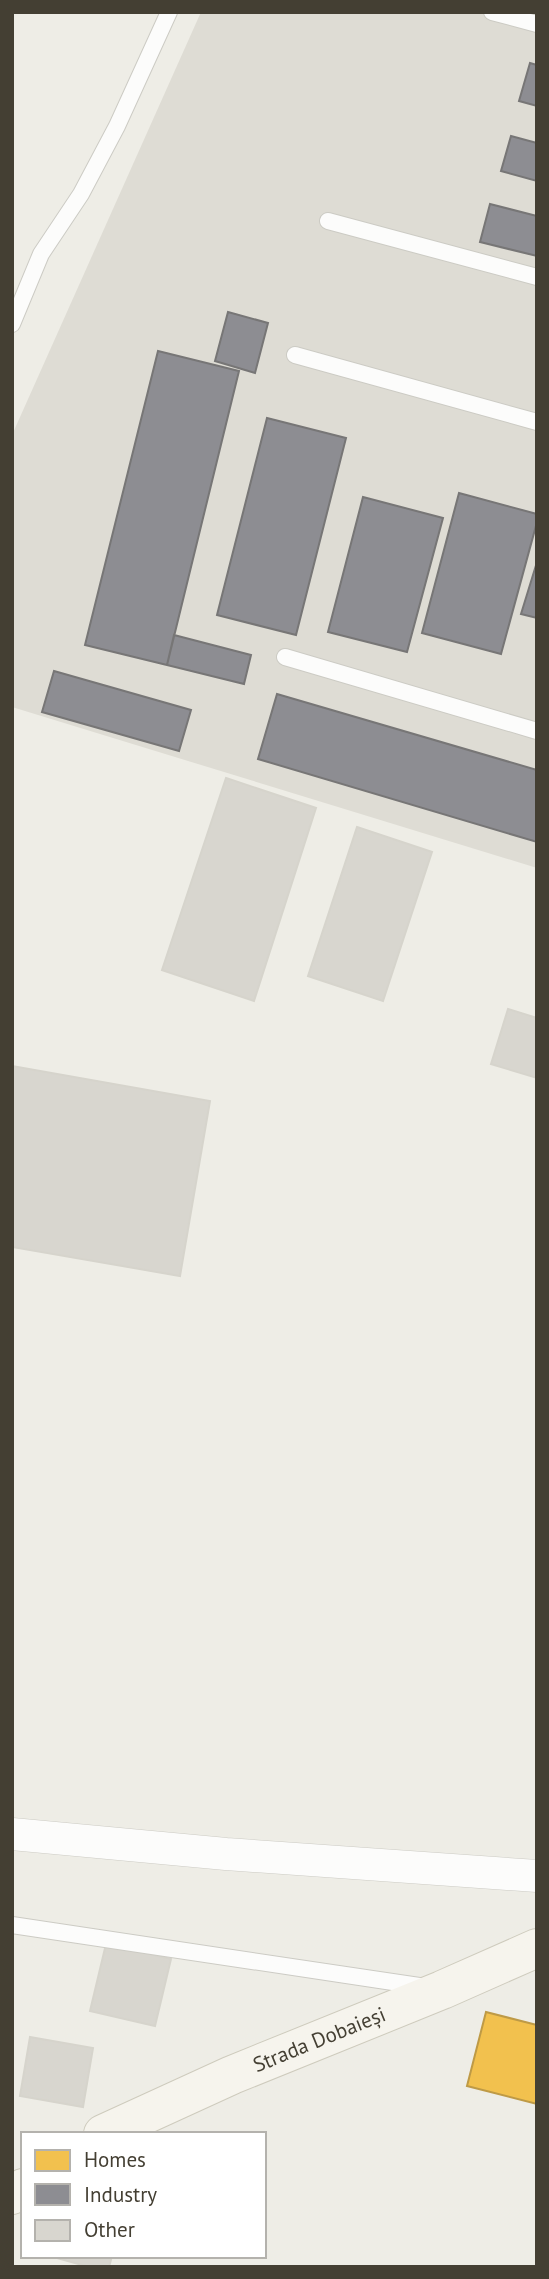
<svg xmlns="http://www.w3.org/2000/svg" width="549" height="2279" font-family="'PT Sans',sans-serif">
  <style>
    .industrial { fill: #dedcd4 }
    .homes { fill: #f2c14e; stroke: #be9a46; stroke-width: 2 }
    .industry { fill: #8d8d92; stroke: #777676; stroke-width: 2 }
    .building { fill: #d8d6cf; stroke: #d6d4cc; stroke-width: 2 }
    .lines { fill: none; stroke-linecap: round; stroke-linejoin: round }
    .lane-casing { stroke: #cccbc4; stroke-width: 18 }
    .street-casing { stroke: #cccbc4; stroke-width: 33 }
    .secondary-casing { stroke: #cecbbd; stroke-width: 40 }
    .lane { stroke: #fcfcfb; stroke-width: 16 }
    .street { stroke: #fcfcfb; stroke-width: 32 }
    .secondary { stroke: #f6f4ed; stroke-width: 38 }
    .labels { text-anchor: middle; stroke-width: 7; stroke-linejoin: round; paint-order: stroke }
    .street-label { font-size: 21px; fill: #443f33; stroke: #fff }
  </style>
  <rect width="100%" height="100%" fill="#eeede6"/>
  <!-- industrial -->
  <path class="industrial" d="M201,12H537V868L12,707V435Z"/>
  <!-- homes -->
  <path class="homes" d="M486,2012L537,2025V2104L467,2086Z"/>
  <!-- industry -->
  <path class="industry" d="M530,63L537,65V106L519,101Z
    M511,136L537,143V181L501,171Z
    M490,204L537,216V256L480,242Z
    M228,312L268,323L255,373L215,361Z
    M158,351L239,371L167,665L85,645Z
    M267,418L346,438L296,635L217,615Z
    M459,493L537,514V522L501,654L422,633Z
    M363,497L443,518L407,652L328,632Z
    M537,562V618L521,614Z
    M174,635L251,655L244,684L167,665Z
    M54,671L191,710L179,751L42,712Z
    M277,694L537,770V842L258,759Z"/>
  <!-- building -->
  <path class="building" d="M226,778L316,808L254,1001L162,970Z
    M357,827L432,852L383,1001L308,976Z
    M508,1009L537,1018V1078L491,1064Z
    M12,1066L210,1101L180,1276L12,1247Z
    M106,1944L171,1959L155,2026L90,2011Z
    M30,2037L93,2048L83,2107L20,2096Z
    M50,2256H112L109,2267H89Z"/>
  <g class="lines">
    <defs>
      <path id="lane" d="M492,12L537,24
        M328,221L537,277
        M12,324L41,254L81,194L117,126L169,12
        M295,355L537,422
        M285,657L537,731
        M12,1925L426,1987"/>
      <path id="street" d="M12,1834L226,1854L537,1876"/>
      <g id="secondary">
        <path id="s1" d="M103,2134L232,2075L442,1990L537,1948"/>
        <path d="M12,2195L23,2188"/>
      </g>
    </defs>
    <!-- lane casing -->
    <use href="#lane" class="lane-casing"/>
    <!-- street casing -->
    <use href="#street" class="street-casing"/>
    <!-- secondary casing -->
    <use href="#secondary" class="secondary-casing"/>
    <!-- lane -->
    <use href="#lane" class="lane"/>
    <!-- street -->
    <use href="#street" class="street"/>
    <!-- secondary -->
    <use href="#secondary" class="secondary"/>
  </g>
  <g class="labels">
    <!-- street labels -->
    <g class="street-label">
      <text dy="7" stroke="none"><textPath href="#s1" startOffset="236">Strada Dobaieși</textPath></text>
    </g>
  </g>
  <!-- border -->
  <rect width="549" height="2279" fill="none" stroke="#443f33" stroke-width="28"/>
  <!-- legend -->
  <rect x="21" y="2132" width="245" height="126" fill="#ffffff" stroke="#b4b2ad" stroke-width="2"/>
  <rect x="35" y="2150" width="35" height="21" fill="#f2c14e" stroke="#b4b2ad" stroke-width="2"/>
  <text x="84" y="2167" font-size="21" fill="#443f33">Homes</text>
  <rect x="35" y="2184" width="35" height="21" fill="#8d8d92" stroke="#b4b2ad" stroke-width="2"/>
  <text x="84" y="2202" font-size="21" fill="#443f33">Industry</text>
  <rect x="35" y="2220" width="35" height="21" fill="#d8d6cf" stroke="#b4b2ad" stroke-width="2"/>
  <text x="84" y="2237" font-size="21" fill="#443f33">Other</text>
</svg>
